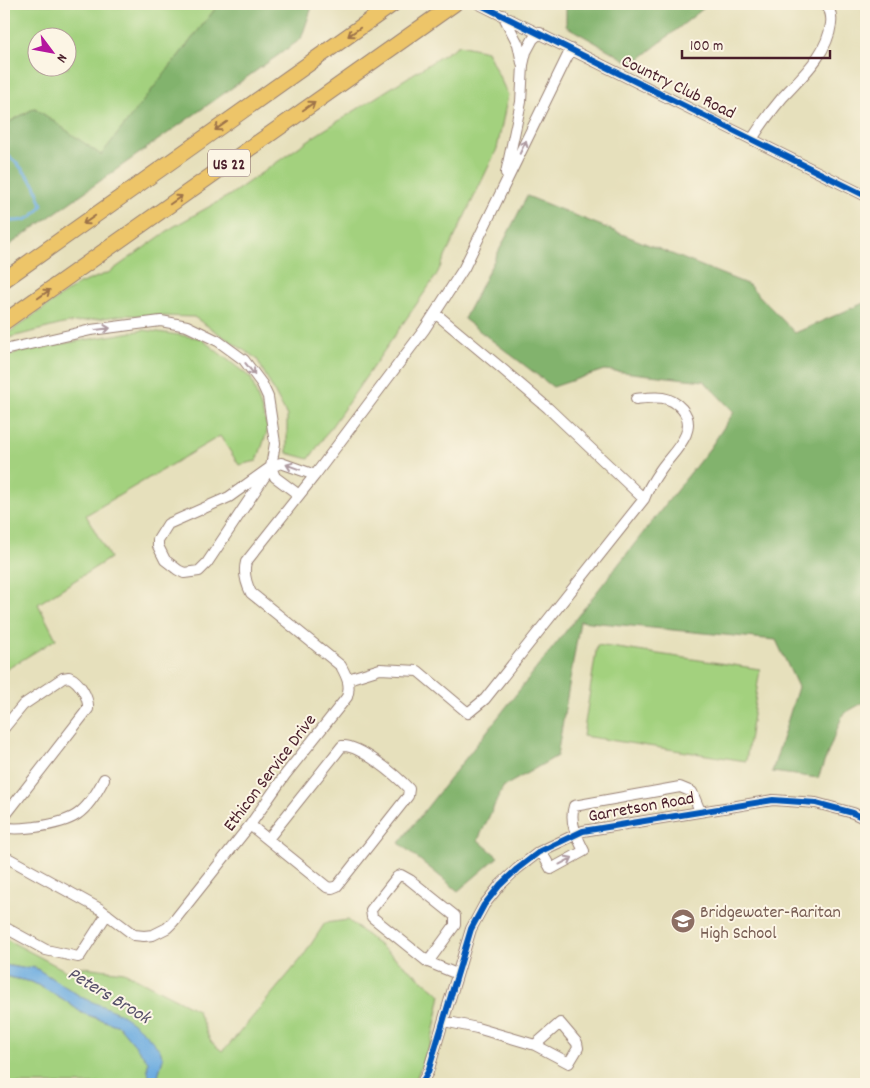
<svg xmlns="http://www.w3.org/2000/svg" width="870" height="1088" font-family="Dekko,sans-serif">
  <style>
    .green { fill: #a3d17e; stroke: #767854; fill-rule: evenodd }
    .forest { fill: #82b36d; stroke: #66694c }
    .water { fill: #6cace0; stroke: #5b6686 }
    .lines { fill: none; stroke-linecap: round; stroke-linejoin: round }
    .stream { stroke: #6cace0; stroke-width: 3 }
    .minor-casing { stroke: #988074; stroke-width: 12 }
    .highway-casing { stroke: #988074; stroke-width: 17 }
    .minor { stroke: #fff; stroke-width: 10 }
    .highway { stroke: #edc569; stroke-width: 15 }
    .cycleway-casing { stroke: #fcf5e5; stroke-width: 9 }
    .cycleway { stroke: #0057b8; stroke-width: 6 }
    .oneway { stroke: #9c724a }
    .oneway2 { stroke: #ae9aa0 }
    .labels { text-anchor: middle; stroke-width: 4; stroke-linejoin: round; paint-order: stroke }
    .shield { fill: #fcf5e5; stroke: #7f5f63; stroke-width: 1 }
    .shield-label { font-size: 16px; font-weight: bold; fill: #4a1f2b }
    .street-label { font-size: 18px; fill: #4a1f2b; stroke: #fcf5e5 }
    .education-label { font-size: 18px; fill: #785e54; stroke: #fcf5e5; text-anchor: start }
    .water-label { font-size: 19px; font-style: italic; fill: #56506a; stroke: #fcf5e5 }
  </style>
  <rect width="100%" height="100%" fill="#fcf5e5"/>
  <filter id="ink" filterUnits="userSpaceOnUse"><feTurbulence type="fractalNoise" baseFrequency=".02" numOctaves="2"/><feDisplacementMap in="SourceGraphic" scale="10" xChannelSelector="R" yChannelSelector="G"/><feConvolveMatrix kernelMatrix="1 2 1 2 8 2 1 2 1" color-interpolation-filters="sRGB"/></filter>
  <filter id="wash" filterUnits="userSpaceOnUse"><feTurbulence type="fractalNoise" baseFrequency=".0096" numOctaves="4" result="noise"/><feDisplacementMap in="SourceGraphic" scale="20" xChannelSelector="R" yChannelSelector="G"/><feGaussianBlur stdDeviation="1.12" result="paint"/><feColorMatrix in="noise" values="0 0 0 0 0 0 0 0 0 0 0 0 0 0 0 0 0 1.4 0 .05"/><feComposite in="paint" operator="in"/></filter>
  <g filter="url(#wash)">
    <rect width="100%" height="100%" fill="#e6e0bc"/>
    <!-- green -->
    <path class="green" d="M4,4H219L101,156L35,108L4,125ZM38,38H68V68H38Z
      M459,45L487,51L508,95L497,149L436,276L309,459L287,453V416L257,359L194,317L124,315L63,324L4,339V336L77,285L110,272L173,227L230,195L313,137Z
      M144,330L200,338L251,378L268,429L257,461L239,465L220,436L86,515L110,558L38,604L56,639L4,671V359L19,351Z
      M597,645L760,669L746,761L583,736Z
      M348,920L441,995L431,1043L414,1084H164L158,1075L163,1059L99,1006L83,998L34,967L22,968L4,965V938L70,973L75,966L124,972L197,1010L211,1042L222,1051L229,1045L302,958L325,923Z
      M4,976L32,982L63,999L82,1013L119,1026L149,1061C147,1071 148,1078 155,1084H4Z"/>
    <!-- forest -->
    <path class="forest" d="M219,4H313L301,39L4,249V125L35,108L101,155Z
      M566,4H709L633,64L566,26Z
      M527,196L749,285L795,333L866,302V701L843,714L818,778L772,772L798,687L776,640L580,621L557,756L503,787L478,840L498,857L458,891L399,843L710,448L734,412L704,381L604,370L553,387L464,319Z"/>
    <!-- water -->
    <path class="water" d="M4,965L22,968L34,967L83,998L119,1013L132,1022L146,1034L160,1050L163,1059L158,1075L164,1084H155C148,1078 147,1071 148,1061L119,1026L82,1013L63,999L32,982L4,976Z"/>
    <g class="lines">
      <!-- stream -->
      <path class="stream" d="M4,153L17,163L35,185L42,205C31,222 23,221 4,221"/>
    </g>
  </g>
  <g filter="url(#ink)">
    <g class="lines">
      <defs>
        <path id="minor" d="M479,4L866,196
          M503,15L518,44L522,63
          M752,139C761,125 771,111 782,98C802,76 827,55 831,24C832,16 831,9 824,4
          M506,173L521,102L523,65L526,52L533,39L540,33
          M435,313L500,367L548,408L644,499
          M4,350L91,330L161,321L187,326L218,341L244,360L262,384L268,397L275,443L271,467L275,477L299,495
          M271,467L207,563L199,571L184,573L178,570L165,560L158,546V540L168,524L229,497Z
          M271,467L281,463L315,475
          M348,679L380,669L418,671L468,713L485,699L644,499C648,488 654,479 661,469C673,452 700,430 682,409C669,394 654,397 636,399
          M4,728L23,705L63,678L69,677C79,681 89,697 88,709L4,817
          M250,825L327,887L332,888L337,886L408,796L409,789C397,776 359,744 342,746L268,839
          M4,827C13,830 25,828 35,827C74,822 86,814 104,779
          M541,851L551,869L584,851C577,837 569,822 574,806L680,787L692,792L700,811
          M4,856L100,909L134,935L144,936L153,935L167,928L173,922L250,825L285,775L347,697C351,685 347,677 341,666L251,593C246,583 243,573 246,562L315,475L424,330L464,268L571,49
          M4,927L46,950L78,957L80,956L107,914
          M428,962L455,925V916L410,880L401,875L397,877L371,910L372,917L428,962L457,974
          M444,1021L477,1028L535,1045L569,1063L578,1048L577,1043L560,1023L535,1045
          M421,1084L428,1072L471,929L484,905L500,885L517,869L539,852L583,831L773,800L816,803L853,813L866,819"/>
        <path id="highway" d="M4,280L393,4
          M4,322L454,4"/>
      </defs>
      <!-- minor casing -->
      <use href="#minor" class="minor-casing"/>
      <!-- highway casing -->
      <use href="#highway" class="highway-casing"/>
      <!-- minor -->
      <use href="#minor" class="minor"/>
      <!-- highway -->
      <use href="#highway" class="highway"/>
      <defs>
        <path id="cycleway" d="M479,4L866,196
          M421,1084L428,1072L471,929L484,905L500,885L517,869L539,852L583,831L773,800L816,803L853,813L866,819"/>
      </defs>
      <!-- cycleway casing -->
      <use href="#cycleway" class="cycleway-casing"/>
      <!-- cycleway -->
      <use href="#cycleway" class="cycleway"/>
    </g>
    <!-- one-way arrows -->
    <defs><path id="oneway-shaft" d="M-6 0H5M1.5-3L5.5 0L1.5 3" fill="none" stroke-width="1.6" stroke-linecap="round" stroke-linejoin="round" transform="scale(1.25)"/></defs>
    <g class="oneway">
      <use href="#oneway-shaft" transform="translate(354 32) rotate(145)"/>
      <use href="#oneway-shaft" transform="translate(309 106) rotate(-35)"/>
      <use href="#oneway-shaft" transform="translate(221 126) rotate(145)"/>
      <use href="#oneway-shaft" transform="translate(176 200) rotate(-35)"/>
      <use href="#oneway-shaft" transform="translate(89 220) rotate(145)"/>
      <use href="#oneway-shaft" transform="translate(44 294) rotate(-35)"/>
    </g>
    <g class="oneway2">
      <use href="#oneway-shaft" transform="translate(523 147) rotate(-64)"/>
      <use href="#oneway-shaft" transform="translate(103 329) rotate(-7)"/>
      <use href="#oneway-shaft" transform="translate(250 369) rotate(52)"/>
      <use href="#oneway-shaft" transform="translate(293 467) rotate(-160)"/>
      <use href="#oneway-shaft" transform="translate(566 861) rotate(-28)"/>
    </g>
  </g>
  <!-- icons -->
  <defs>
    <symbol id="school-disc" viewBox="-11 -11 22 22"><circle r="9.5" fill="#8d6e63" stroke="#fcf5e5"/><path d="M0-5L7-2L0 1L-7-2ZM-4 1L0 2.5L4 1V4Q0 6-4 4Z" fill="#fff"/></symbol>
  </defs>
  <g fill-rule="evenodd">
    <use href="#school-disc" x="669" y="907" width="28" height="28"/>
  </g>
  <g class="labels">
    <!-- shield labels -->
    <rect class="shield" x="208" y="149.5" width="42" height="27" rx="4"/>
    <g class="shield-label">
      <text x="229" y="169">US 22</text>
    </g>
    <!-- street labels -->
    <g class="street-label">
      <text transform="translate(679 86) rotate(26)" y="6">Country Club Road</text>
      <text transform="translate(269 772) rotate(-53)" y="6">Ethicon Service Drive</text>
      <text transform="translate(641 806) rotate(-10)" y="6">Garretson Road</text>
    </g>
    <!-- education labels -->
    <g class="education-label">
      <text x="700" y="917">Bridgewater-Raritan<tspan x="700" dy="21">High School</tspan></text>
    </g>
    <!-- water labels -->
    <g class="water-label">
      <text transform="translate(110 994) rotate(31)" y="7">Peters Brook</text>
    </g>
  </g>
  <!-- margin -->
  <rect width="870" height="1088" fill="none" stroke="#fcf5e5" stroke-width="20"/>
  <!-- north arrow -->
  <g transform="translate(52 52) rotate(122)"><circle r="24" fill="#fcf5e5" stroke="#b59f9b"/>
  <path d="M0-4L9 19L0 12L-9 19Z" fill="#b5179e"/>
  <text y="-8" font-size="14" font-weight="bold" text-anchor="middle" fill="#4a1f2b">N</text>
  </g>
  <!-- scale -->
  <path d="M682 50v8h148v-8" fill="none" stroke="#4a1f2b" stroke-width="2.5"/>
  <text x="690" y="50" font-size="15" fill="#4a1f2b" stroke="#fcf5e5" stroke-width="4" paint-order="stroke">100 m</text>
</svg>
